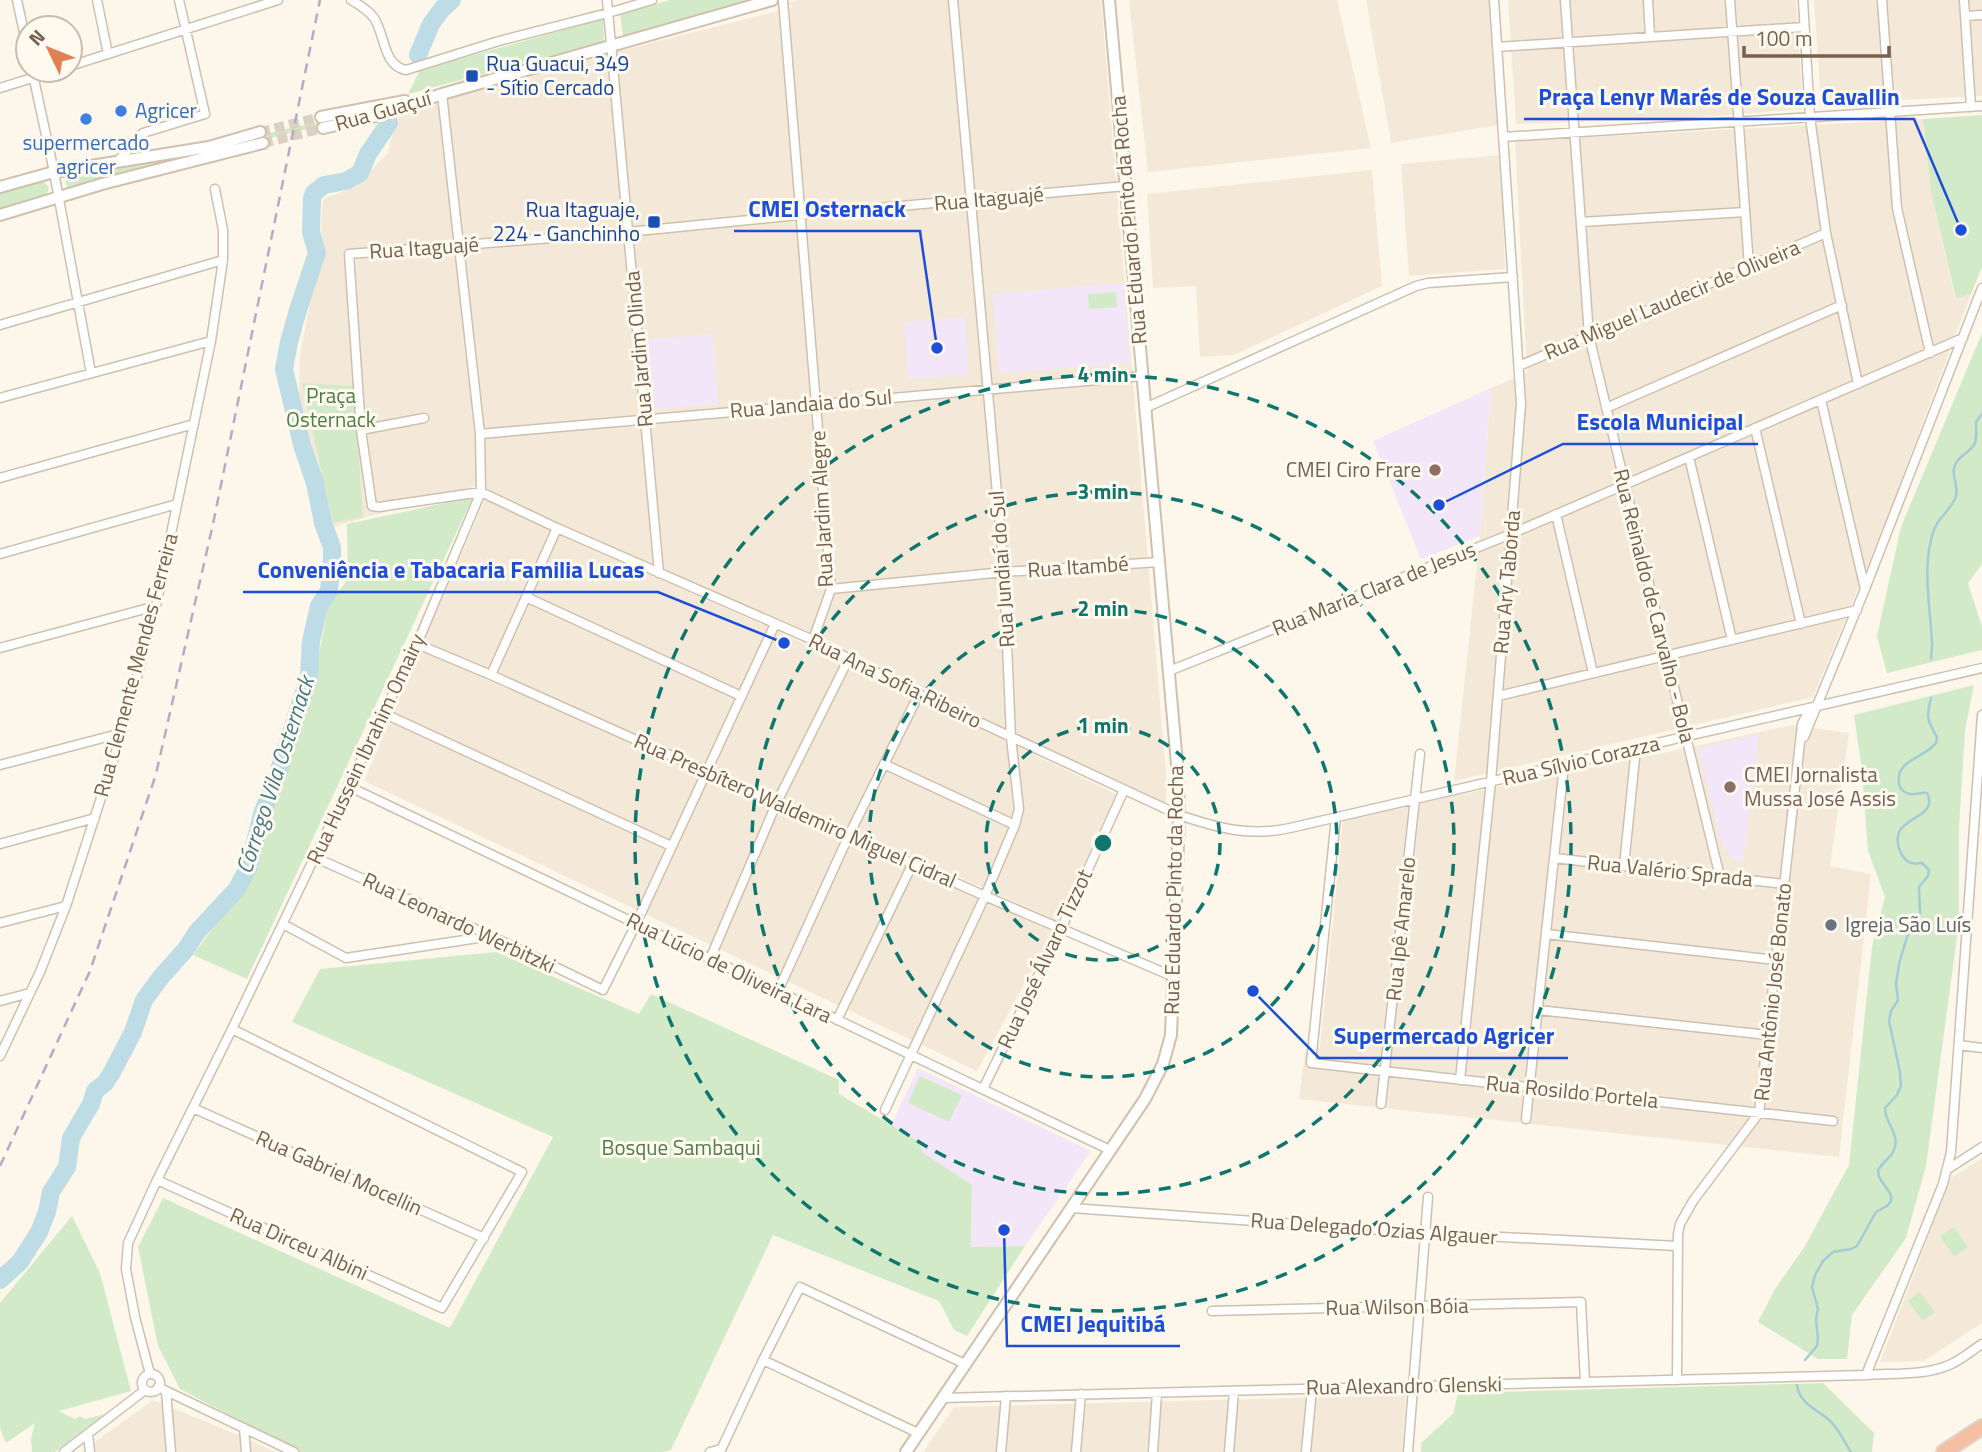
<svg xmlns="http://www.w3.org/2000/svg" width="1982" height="1452" font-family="'Titillium Web',sans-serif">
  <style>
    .residential { fill: #f4e9d8 }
    .education { fill: #f4e6f9 }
    .green { fill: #d2eac8 }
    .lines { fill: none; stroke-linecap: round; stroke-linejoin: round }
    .stream { stroke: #a4cbd7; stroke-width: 2.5 }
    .river { stroke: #bedce6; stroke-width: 18 }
    .secondary-tunnel { stroke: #dbd1c3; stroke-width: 10; stroke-dasharray: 10 5; stroke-linecap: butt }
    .minor-casing { stroke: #cec0af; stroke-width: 11 }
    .secondary-casing { stroke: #d1c0ad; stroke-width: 14 }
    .motorway-casing { stroke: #dcd6d1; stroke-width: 18 }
    .minor { stroke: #fff; stroke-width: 8 }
    .secondary { stroke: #fff; stroke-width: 10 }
    .motorway { stroke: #f4bfa3; stroke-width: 14 }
    .rail { stroke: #bba7c7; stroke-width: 2.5; stroke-dasharray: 10 7; stroke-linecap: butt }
    .ring { fill: none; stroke: #0f766e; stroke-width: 3.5; stroke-dasharray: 12 9 }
    .transit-dot { fill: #1a4fb4; stroke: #fffaf0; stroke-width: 2.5 }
    .shop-dot { fill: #3f7fe0; stroke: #fffaf0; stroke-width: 2.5 }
    .education-dot { fill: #8d6e63; stroke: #fffaf0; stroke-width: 2.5 }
    .worship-dot { fill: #6b7280; stroke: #fffaf0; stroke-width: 2.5 }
    .labels { text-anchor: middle; stroke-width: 6; stroke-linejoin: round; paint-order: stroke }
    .transit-label { font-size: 21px; fill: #164399; stroke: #fffaf0; text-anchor: start }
    .shop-label { font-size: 21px; fill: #366cbe; stroke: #fffaf0; text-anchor: start }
    .street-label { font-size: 21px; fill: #77604d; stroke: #fffaf0 }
    .park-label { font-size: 21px; fill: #507c45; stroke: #fffaf0 }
    .education-label { font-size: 21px; fill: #785e54; stroke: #fffaf0; text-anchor: end }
    .worship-label { font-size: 21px; fill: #5b616d; stroke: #fffaf0; text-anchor: start }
    .water-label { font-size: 23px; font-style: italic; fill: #477889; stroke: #fffaf0 }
    .centre { fill: #0f766e; stroke: #fffaf0; stroke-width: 3.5 }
    .ring-label { font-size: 21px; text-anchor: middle; font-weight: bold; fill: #0f766e; stroke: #fffaf0; stroke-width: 6; stroke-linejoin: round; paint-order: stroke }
    .leader { fill: none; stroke: #1d4ed8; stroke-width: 2.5 }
    .callout-dot { fill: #1d4ed8; stroke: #fffaf0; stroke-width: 2.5 }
    .callout-label { font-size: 23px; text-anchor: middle; font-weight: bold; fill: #1d4ed8; stroke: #fffaf0; stroke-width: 6; stroke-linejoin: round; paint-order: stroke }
  </style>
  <rect width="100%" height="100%" fill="#fcf7ea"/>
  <!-- residential -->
  <path class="residential" d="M798,0H1101L1166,775V803L998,725L826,639L672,573L476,486L332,527L299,393L300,355L320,250L323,199L355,187L387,154L397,118L453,98L620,51L793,7L787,3Z
    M1129,0H1337L1371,148L1148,172Z
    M1366,0H1489L1497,125L1391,143Z
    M1508,0H1796L1803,109L1688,118L1516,124Z
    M1814,0H1982V96L1821,104Z
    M1923,119L1931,192L1955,299L1971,294L1884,526L1813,697L1454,781L1480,536L1491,388L1527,373L1515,141Z
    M1501,155L1505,269L1409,276L1401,164Z
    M1372,170L1382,286L1234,355L1200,357L1196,286L1153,288L1147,194Z
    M486,498L562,536L786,635L1116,794L1058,921L423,641Z
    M420,650L1053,931L977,1071L364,781Z
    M1792,725L1849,733L1830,866L1871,874L1839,1157L1299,1099L1305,1053L1320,1047L1343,821L1449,797L1649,756Z
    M1982,1158V1323L1924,1361L1880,1362L1951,1178Z
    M1406,1395L1402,1452H923L954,1407Z
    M153,1400L238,1435L275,1452H81Z"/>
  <!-- education -->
  <path class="education" d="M1124,283L1130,363L1000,373L992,294Z
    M965,317L969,375L908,379L904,322Z
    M712,334L718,404L647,410L641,340Z
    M1491,388L1480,536L1421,559L1373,441Z
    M1759,734L1743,863L1732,858L1725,849L1720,838L1698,749Z
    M918,1068L1091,1151L1025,1246L971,1247L972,1185L922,1152L920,1142L891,1125Z"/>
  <!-- green -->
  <path class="green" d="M670,0H750L623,36L620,14Z
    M603,19L604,42L408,94L420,70Z
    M376,110V112L67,188L65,177L217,149L277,131Z
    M1982,115V267L1971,294L1956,299L1931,192L1923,119Z
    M43,181L49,187L47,194L0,209V191Z
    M1116,292L1117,307L1089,309L1088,294Z
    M1982,333V564L1968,583L1982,627V650L1887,673L1877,636L1901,527Z
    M302,383L354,386L363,517L333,523Z
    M473,497L247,979L193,955L250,879L269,811L314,682L328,606L348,579L347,524Z
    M1974,685L1965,730L1959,828V922L1926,1166L1906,1238L1852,1315L1847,1359H1818L1758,1322L1775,1289L1805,1246L1849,1165L1872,947L1885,897L1868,851L1862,770L1854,715Z
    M496,952L639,1014L651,994L839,1080V1094L920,1142L922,1152L972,1185L971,1247L1025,1246L967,1336L954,1330L939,1301L773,1235L671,1450L663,1452H300L180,1389L158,1346L138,1247L163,1198L450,1328L553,1137L292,1022L320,969Z
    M920,1076L962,1095L949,1122L908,1103Z
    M72,1216L100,1273L131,1391L59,1411L75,1419L80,1416L85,1419L105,1414L55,1452H32L31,1439L35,1423L6,1443L0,1428V1303Z
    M1954,1227L1968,1247L1954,1257L1940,1236Z
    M1920,1292L1935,1312L1923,1321L1908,1301Z
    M1823,1383L1874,1433L1872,1452H1421V1443L1453,1414L1458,1393Z"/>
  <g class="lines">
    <!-- stream -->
    <path class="stream" d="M1931,659L1932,645C1931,610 1922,571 1932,536C1936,519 1948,513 1955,499C1960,489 1952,479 1954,468C1957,455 1970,454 1975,443C1977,437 1976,428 1976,422L1982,414
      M1805,1360L1817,1346L1818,1338L1816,1320L1818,1309L1812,1287L1815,1275L1823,1261L1833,1252L1851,1249L1857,1246L1876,1212L1887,1206L1891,1201V1195L1879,1177L1878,1170C1882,1163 1889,1159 1893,1152C1902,1134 1885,1125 1885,1108L1897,1095L1901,1086L1900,1072L1889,1021L1891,1011L1898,1000L1896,984L1899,964L1907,937L1920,913L1919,887L1928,876L1929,870L1922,863C1919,863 1914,864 1911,863C1899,858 1894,839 1901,829C1909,817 1938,813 1927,793C1921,792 1916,795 1910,794C1905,793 1899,789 1899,783C1896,761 1921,758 1932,747C1937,743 1936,743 1937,737C1927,720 1926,718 1931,698
      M1797,1385C1800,1406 1819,1409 1832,1423C1840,1431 1844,1442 1851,1452"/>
    <!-- river -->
    <path class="river" d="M418,55L431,24L442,9L452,0
      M0,1280L20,1262L39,1232L47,1212L51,1192L67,1167L71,1138L91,1104L95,1091L105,1083L111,1074L133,1032L144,1000L161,977L186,949L197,932L237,889L249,866L262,814L277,776L309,677L311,641L319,606L329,591L332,558V547L323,523L315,483L302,445L284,369L289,342L298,310L317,253L311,232L312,198L314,193L324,185L346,181L360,173L368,154L389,123"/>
    <!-- secondary-tunnel -->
    <path class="secondary-tunnel" d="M260,132L321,117
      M263,143L323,128"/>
    <defs>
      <path id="minor" d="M17,0L28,51
        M97,0L108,54
        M351,0C360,5 368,10 374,18C385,34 383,66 406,70L499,41L608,13L652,0
        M607,0L659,573
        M783,0L829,564L831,589L813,640
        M1565,0L1589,336L1720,877
        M1648,0L1650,37
        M1730,0L1749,266
        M1803,0L1810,117L1826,233L1858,384
        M1882,0L1897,208L1930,353
        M1964,0L1971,107
        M1965,16L1982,15
        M1497,47L1804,27
        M70,66L278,0
        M32,70L54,172L91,373
        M0,88L58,70
        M1503,137L1982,106
        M117,162L143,133L205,114L179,0
        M1126,186L799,215L628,232L349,254L361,430L372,506L379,507L481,492L557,528L813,640L919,694L1179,815C1218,828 1249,837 1290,828L1982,668
        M1581,222L1745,212
        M0,325L223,260
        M1519,366L1826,233
        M0,398L211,341
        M1821,400L1865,589
        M1145,408L1416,286L1428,283L1513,277
        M1606,408L1842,305
        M1755,428L1801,624
        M361,430L424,418
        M480,434L1143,376
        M1689,457L1732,640
        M0,478L194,424
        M1556,514L1593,673
        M0,554L177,504
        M831,589L1004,572L1159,562
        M526,597L741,696
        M417,644L491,675L985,896L1174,977
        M0,648L156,606
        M1169,671L1511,534L1963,338
        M491,675L557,528
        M1498,696L1857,610
        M383,713L671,846
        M1804,737L1865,589L1982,288
        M884,764L1015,825
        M0,765L122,733
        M348,786L1110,1150
        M1336,817L1311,1063L1833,1121
        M0,844L95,818
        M314,857L491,936L603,990L636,924L775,624
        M1554,858L1785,884
        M1624,866L1636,748
        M0,923L66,906
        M283,924L346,958L491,936
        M1546,934L1776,960
        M710,959L777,802L849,658
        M778,991L849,835L919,694
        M0,1001L30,993
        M1538,1010L1768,1035
        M837,1020L913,863
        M1959,1045L1982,1048
        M0,1056L40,972L66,906L122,733L156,606L211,341L223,260V230L215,189
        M1460,1080L1491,781L1521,404L1494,0
        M983,1089L1061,929L1124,790
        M1381,1104L1420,754
        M193,1108L484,1238
        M885,1110L985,896L1015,825L1019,809L1011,738L1004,572L953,0
        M1526,1119L1564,765
        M1948,1169L1982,1147
        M157,1180L442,1308L522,1172L232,1029
        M1071,1208L1425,1233L1677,1246
        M1212,1311L1581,1302L1585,1382
        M763,1360L918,1433
        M150,1374L135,1317L126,1269L128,1243L157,1180L232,1029L417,644L481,492L480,434L442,94
        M142 1383a9 9 0 1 1 18 0a9 9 0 1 1-18 0Z
        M1866,1375L1943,1184L1951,1152L1982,715
        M1677,1380L1678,1234L1680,1224L1693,1201L1759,1113L1802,724L1808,712L1813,708
        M158,1387L294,1452
        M166,1391L171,1452
        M942,1398L1866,1375C1892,1373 1924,1376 1949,1365C1961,1360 1971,1351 1982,1344
        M244,1428L246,1452
        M88,1434L90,1452
        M64,1452L145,1390
        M710,1452L721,1449
        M720,1452L763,1360L800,1287L965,1364
        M1001,1452L1006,1396
        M1076,1452L1081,1394
        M1153,1452L1157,1393
        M1229,1452L1234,1391
        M1306,1452L1312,1389
        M1408,1452L1428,1197"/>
      <path id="secondary" d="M321,117L405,101
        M323,128L385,114L442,94L772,0
        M0,187L54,172L209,147L260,132
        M0,215L102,184L263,143
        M906,1452L1145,1099L1163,1064L1171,1035L1179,815L1178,775L1109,0"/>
      <path id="motorway" d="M1944,1452L1982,1427"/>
    </defs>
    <!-- minor casing -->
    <use href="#minor" class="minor-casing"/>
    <!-- secondary casing -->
    <use href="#secondary" class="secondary-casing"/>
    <!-- motorway casing -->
    <use href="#motorway" class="motorway-casing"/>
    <!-- minor -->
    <use href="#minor" class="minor"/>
    <!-- secondary -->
    <use href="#secondary" class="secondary"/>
    <!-- motorway -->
    <use href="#motorway" class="motorway"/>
    <!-- rail -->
    <path class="rail" d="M0,1166L90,971L156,774L213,524L320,0"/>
  </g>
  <!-- distance rings -->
  <g class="ring">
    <circle cx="1103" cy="843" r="117"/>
    <circle cx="1103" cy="843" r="234"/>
    <circle cx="1103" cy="843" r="351"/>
    <circle cx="1103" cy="843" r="468"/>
  </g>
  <!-- markers -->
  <g class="transit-dot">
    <rect x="465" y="69" width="14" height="14" rx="3.5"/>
    <rect x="647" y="215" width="14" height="14" rx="3.5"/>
  </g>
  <g class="shop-dot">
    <circle cx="121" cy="111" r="7"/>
    <circle cx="86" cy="119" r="7"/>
  </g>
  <g class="education-dot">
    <circle cx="1435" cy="470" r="7"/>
    <circle cx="1730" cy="787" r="7"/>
  </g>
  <circle class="worship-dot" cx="1831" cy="925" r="7"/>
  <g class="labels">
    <!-- transit labels -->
    <g class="transit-label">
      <text x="486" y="71">Rua Guacui, 349<tspan x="486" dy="24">- Sítio Cercado</tspan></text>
      <text x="640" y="217" text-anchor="end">Rua Itaguaje,<tspan x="640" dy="24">224 - Ganchinho</tspan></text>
    </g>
    <!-- shop labels -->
    <g class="shop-label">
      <text x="135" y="118">Agricer</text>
      <text x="86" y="150" text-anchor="middle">supermercado<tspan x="86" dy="24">agricer</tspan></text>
    </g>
    <!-- street labels -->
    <g class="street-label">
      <text transform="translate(383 111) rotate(-16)" y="7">Rua Guaçuí</text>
      <text transform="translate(989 199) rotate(-5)" y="7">Rua Itaguajé</text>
      <text transform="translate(1129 220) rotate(-95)" y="7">Rua Eduardo Pinto da Rocha</text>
      <text transform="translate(424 248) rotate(-4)" y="7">Rua Itaguajé</text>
      <text transform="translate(1672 300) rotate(-23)" y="7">Rua Miguel Laudecir de Oliveira</text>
      <text transform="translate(639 349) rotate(-95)" y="7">Rua Jardim Olinda</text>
      <text transform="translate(811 404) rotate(-5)" y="7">Rua Jandaia do Sul</text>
      <text transform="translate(822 509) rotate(-93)" y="7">Rua Jardim Alegre</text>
      <text transform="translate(1078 567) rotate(-4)" y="7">Rua Itambé</text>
      <text transform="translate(1002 569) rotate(-94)" y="7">Rua Jundiaí do Sul</text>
      <text transform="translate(1507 582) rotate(-85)" y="7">Rua Ary Taborda</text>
      <text transform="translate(1374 589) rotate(-22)" y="7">Rua Maria Clara de Jesus</text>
      <text transform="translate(1654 606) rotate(76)" y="7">Rua Reinaldo de Carvalho - Bola</text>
      <text transform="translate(136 665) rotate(-75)" y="7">Rua Clemente Mendes Ferreira</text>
      <text transform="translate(895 681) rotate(26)" y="7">Rua Ana Sofia Ribeiro</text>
      <text transform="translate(366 749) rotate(-65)" y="7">Rua Hussein Ibrahim Omairy</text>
      <text transform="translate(1581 761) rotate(-13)" y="7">Rua Sílvio Corazza</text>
      <text transform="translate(795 811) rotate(24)" y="7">Rua Presbítero Waldemiro Miguel Cidral</text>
      <text transform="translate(1670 871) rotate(6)" y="7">Rua Valério Sprada</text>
      <text transform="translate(1174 890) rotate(-89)" y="7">Rua Eduardo Pinto da Rocha</text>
      <text transform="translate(459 923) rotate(25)" y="7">Rua Leonardo Werbitzki</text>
      <text transform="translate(1401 929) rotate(-84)" y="7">Rua Ipê Amarelo</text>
      <text transform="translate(1045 959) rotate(-65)" y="7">Rua José Álvaro Tizzot</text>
      <text transform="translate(729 968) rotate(26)" y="7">Rua Lúcio de Oliveira Lara</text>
      <text transform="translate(1773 992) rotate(-84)" y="7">Rua Antônio José Bonato</text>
      <text transform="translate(1572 1092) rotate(6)" y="7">Rua Rosildo Portela</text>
      <text transform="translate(339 1173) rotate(24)" y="7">Rua Gabriel Mocellin</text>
      <text transform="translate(1374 1229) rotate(4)" y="7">Rua Delegado Ozias Algauer</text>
      <text transform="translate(299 1244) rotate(24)" y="7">Rua Dirceu Albini</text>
      <text transform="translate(1397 1307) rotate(-1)" y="7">Rua Wilson Bóia</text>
      <text transform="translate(1404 1386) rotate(-1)" y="7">Rua Alexandro Glenski</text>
    </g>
    <!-- park labels -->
    <g class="park-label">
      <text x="331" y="403">Praça<tspan x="331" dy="24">Osternack</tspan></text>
      <text x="681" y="1155">Bosque Sambaqui</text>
    </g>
    <!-- education labels -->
    <g class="education-label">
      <text x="1421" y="477">CMEI Ciro Frare</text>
      <text x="1744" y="782" text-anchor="start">CMEI Jornalista<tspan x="1744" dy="24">Mussa José Assis</tspan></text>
    </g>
    <!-- worship labels -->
    <g class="worship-label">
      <text x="1845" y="932">Igreja São Luís</text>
    </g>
    <!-- water labels -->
    <g class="water-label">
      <text transform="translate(275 775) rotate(-72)" y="8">Córrego Vila Osternack</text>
    </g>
  </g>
  <circle cx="1103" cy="843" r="10" class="centre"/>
  <g class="ring-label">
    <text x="1103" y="382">4 min</text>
    <text x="1103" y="499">3 min</text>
    <text x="1103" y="616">2 min</text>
    <text x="1103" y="733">1 min</text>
  </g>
  <!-- callouts -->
  <path class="leader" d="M1961 230L1914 119H1524M937 348L920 231H734M1439 505L1563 444H1758M784 643L658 592H243M1253 991L1319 1058H1568M1004 1230L1007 1346H1180"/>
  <g class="callout-dot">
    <circle cx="1961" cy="230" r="7"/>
    <circle cx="937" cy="348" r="7"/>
    <circle cx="1439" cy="505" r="7"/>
    <circle cx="784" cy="643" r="7"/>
    <circle cx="1253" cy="991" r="7"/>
    <circle cx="1004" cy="1230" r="7"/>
  </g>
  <g class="callout-label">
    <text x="1719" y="105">Praça Lenyr Marés de Souza Cavallin</text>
    <text x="827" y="217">CMEI Osternack</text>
    <text x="1660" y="430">Escola Municipal</text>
    <text x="451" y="578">Conveniência e Tabacaria Familia Lucas</text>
    <text x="1444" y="1044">Supermercado Agricer</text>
    <text x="1093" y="1332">CMEI Jequitibá</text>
  </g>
  <!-- north arrow -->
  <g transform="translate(49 49) rotate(313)"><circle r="33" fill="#fffaf0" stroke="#c9bcaf" stroke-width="2"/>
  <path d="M0-5L12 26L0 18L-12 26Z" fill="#e28053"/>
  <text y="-10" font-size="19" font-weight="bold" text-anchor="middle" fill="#77604d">N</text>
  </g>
  <!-- scale -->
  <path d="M1744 46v10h145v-10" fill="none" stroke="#77604d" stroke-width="3.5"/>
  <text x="1755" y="46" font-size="21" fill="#77604d" stroke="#fffaf0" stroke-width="5" paint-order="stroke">100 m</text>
</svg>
